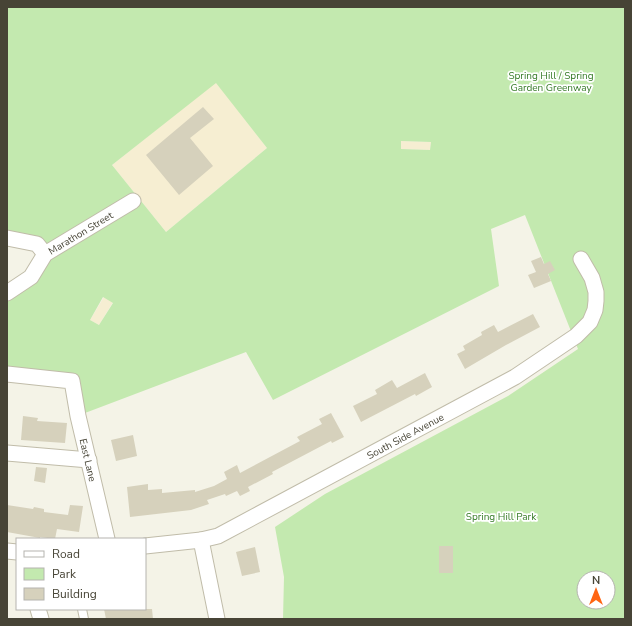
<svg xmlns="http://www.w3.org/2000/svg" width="632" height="626" font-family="'Nunito Sans',sans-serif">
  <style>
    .commercial { fill: #f6eed2 }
    .green { fill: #c3e9af; fill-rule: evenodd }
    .building { fill: #d6d1bc }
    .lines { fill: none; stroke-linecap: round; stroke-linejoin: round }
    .service-casing { stroke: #c0bca9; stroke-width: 10 }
    .minor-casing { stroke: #c0bca9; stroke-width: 17 }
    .service { stroke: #fff; stroke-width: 8 }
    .minor { stroke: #fff; stroke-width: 15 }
    .labels { text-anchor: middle; stroke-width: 3.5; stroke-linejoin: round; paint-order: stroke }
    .park-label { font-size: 10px; fill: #367b27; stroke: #fff }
    .street-label { font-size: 10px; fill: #474436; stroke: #fff }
  </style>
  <rect width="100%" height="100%" fill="#f4f3e7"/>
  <!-- commercial -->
  <path class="commercial" d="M216,82L267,148L166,232L112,165Z
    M401,141L431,142L430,150L401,149Z
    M104,297L113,302L99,325L90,320Z"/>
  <!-- green -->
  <path class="green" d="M7,7H625V619H283L284,577L275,527L325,494L508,396L578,349L525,215L491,229L499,286L273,400L246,352L85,413L76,377L7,369V298L38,279L40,239L7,231ZM216,83L267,148L166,232L112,165ZM401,141L431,142L430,150L401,149ZM103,297L113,303L99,325L90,320ZM584,578H608V602H584Z"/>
  <!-- building -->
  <path class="building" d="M203,107L214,119L190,138L213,166L179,195L146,155Z
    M541,257L544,264L550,261L555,270L548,274L551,281L534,288L528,275L536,272L531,261Z
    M533,314L540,327L506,345L465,369L457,354L465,350L463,346L482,335L481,332L494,325L498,332Z
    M425,373L432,387L416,396L415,394L361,422L353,406L377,394L375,390L392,380L397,388Z
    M331,413L344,437L332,443L331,441L272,472L273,474L248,487L250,491L240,496L237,491L226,496L225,494L207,500L209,504L191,510L130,517L127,487L148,484V490L162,489V493L195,490V492L214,486L227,479L224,472L237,465L240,473L300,441L297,437L322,424L319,419Z
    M23,416L38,418L37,421L67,423L65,443L21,440Z
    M133,435L137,456L116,461L111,440Z
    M36,467L47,468L45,483L34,481Z
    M7,505L33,509L34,507L44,509V512L68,515L70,505L83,506L79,532L57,529L55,539L40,537V538L7,532Z
    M439,546H453V573H439Z
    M255,547L260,572L242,576L236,552Z
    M104,609H152L153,619H106Z"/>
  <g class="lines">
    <defs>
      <path id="service" d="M82,609L84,619"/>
      <g id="minor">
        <path d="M7,238L37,244L45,254"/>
        <path id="s1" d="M7,293L31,277L45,254L133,201"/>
        <path id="s2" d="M7,374L72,381L78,416L107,539"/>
        <path d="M7,453L89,460"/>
        <path d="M201,540L217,619"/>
        <path id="s3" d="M145,546L201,540L218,536L515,377L576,336L590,322L595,310L596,301V292L592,278L581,259"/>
        <path d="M7,551L17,552"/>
        <path d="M38,609L41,619"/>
      </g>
    </defs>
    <!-- service casing -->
    <use href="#service" class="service-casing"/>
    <!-- minor casing -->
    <use href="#minor" class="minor-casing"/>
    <!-- service -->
    <use href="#service" class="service"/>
    <!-- minor -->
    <use href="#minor" class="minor"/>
  </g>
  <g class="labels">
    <!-- park labels -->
    <g class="park-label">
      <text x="551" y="79">Spring Hill / Spring<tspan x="551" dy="12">Garden Greenway</tspan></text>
      <text x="501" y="520">Spring Hill Park</text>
    </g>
    <!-- street labels -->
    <g class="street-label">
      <text dy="4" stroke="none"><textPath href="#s1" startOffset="97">Marathon Street</textPath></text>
      <text dy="4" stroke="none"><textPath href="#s3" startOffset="286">South Side Avenue</textPath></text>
      <text dy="4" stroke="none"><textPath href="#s2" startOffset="146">East Lane</textPath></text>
    </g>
  </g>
  <!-- border -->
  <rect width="632" height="626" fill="none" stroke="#474436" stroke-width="16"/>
  <!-- legend -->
  <rect x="16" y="538" width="130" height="72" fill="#ffffff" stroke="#b5b4af"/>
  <rect x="24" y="551" width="20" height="6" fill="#ffffff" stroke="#b5b4af"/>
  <text x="52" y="558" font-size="12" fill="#474436">Road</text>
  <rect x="24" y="568" width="20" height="12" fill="#c3e9af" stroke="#b5b4af"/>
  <text x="52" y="578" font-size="12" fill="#474436">Park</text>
  <rect x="24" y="588" width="20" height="12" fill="#d6d1bc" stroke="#b5b4af"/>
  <text x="52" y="598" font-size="12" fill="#474436">Building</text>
  <!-- north arrow -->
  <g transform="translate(596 590)"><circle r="19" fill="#ffffff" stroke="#b5b4af"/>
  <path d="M0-3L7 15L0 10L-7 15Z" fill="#ff6513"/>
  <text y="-6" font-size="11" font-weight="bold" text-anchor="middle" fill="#474436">N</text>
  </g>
</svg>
